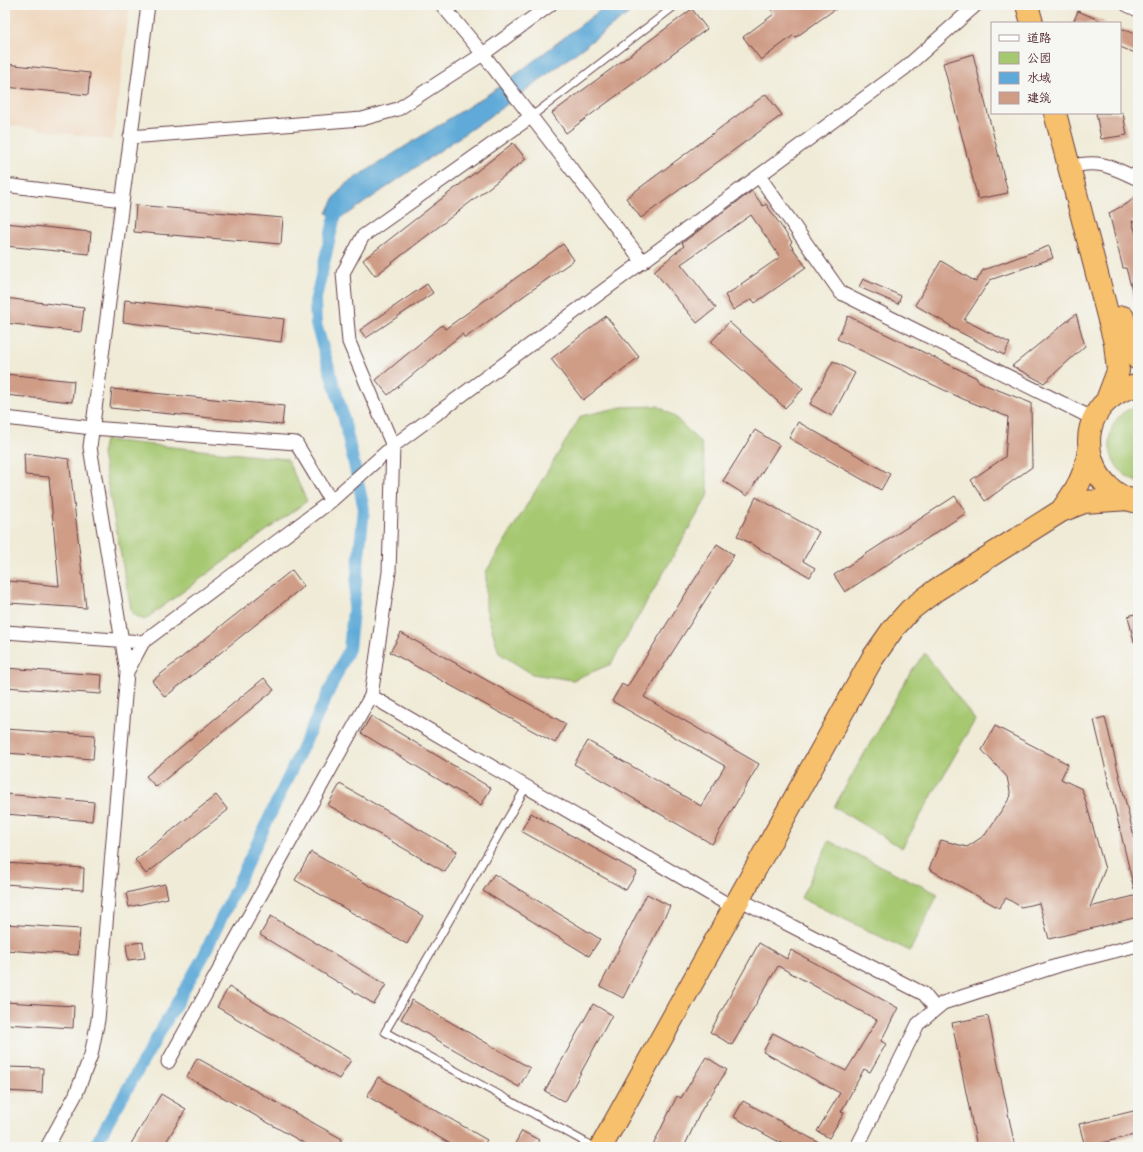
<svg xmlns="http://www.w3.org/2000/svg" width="1143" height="1152" font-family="'Playpen Sans','LXGW WenKai TC',sans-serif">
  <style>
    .built { fill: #efd6bc }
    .green { fill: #a6c871; stroke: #78744e }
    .water { fill: #5faad8; stroke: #546482 }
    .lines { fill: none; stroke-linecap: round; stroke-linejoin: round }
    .canal { stroke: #5faad8; stroke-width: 12 }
    .building { fill: #cf9c86 }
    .service-casing { stroke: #633e45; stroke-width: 9 }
    .minor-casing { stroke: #633e45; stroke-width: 15 }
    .trunk-casing { stroke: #633e45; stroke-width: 24 }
    .service { stroke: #fff; stroke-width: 7 }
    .minor { stroke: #fff; stroke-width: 13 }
    .trunk { stroke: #f7c06c; stroke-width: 22 }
  </style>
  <rect width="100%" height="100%" fill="#f6f6f2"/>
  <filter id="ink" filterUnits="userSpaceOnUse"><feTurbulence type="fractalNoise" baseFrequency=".025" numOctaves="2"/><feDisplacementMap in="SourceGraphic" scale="8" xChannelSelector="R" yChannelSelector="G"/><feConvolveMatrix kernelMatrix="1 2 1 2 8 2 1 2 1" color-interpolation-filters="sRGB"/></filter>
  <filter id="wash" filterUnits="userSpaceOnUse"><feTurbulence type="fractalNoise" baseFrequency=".012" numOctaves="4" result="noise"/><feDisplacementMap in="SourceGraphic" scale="16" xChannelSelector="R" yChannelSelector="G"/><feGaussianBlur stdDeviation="0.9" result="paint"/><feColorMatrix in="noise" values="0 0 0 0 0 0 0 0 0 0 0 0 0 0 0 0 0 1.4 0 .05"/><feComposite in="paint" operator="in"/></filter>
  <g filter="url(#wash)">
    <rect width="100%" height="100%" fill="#f0ebd7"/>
    <!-- built -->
    <path class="built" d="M5,5H130L113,140L5,125Z"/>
    <!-- green -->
    <path class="green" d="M658,406L674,416L701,443L709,494L611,664L573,680L532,674L499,653L486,609V572L581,416L622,407Z
      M1138,406V482C1100,469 1100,414 1138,406Z
      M105,440L287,459L307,501L144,620L132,614L102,454Z
      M925,653L975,720L902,848L834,807L910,673Z
      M829,841L938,894L910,951L801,898Z"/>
    <!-- water -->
    <path class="water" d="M607,5H640L506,105L348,214L334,220L327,213L335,197L344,185L498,88Z"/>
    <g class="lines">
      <!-- canal -->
      <path class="canal" d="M94,1147L203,957L349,649L364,509L343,415L316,324L315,302L334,220L342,205"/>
    </g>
    <g id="blocks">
      <!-- building -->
      <path class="building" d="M768,5H841L796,37L794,35L761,60L743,37L774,14Z
        M692,9L707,29L566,133L552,113Z
        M1078,11L1106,23H1073Z
        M1120,28L1138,35V54L1120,47Z
        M973,54L1008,193L978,199L943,63Z
        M5,64L90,73L88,95L5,87Z
        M766,94L782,115L641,218L626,198Z
        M1096,113H1123L1127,135L1101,139Z
        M513,143L526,159L375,276L363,260Z
        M752,191L763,206L766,204L792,242L790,244L806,267L755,303L752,299L733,310L725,295L742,285L741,284L780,257L751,215L681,264L716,308L697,323L654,271L684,246L682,243Z
        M1138,194V223L1132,221L1138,240V300L1135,301L1126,268H1123L1109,213L1128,203Z
        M136,205L283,218L281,244L134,232Z
        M5,223L91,232L89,254L5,246Z
        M563,244L574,260L465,338L462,334L388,395L376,380L442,325L445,329Z
        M1049,246L1053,258L990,280L964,320L1010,343L1004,355L950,327L951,326L915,305L941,261L976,282L983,270Z
        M863,279L901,296L898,304L859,287Z
        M427,284L433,293L366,338L360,330Z
        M5,298L84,308L81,332L5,323Z
        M125,300L284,319L281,342L123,322Z
        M1076,314L1085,346L1044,383L1012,366Z
        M606,316L639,357L583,400L551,359Z
        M848,316L977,378V380L988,386L1031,403L1032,467L985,501L971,480L1005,457L1008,417L963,399L837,339Z
        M729,322L803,389L785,408L711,342Z
        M833,361L855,373L832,416L810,404Z
        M5,374L74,381L72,402L5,395Z
        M112,389L284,406L282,425L110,408Z
        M798,422L890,474L881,490L789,438Z
        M755,430L779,445L747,496L723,481Z
        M24,453L69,459L86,608L9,603L8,581L59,586L49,477L25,475Z
        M955,496L966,513L845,592L834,575Z
        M756,497L819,532L803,561L815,568L810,577L737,536Z
        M717,544L734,555L644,697L759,764L712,844L574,764L588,741L701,806L725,766L612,701L622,684L627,687Z
        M292,570L304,586L165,697L152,681Z
        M1138,613V642H1134L1128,616Z
        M401,633L566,724L555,743L390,652Z
        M5,668L102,675L101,694L5,687Z
        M264,678L274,690L156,787L146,776Z
        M371,716L491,788L481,805L361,733Z
        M1105,717L1138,853V888L1134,889L1094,720Z
        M995,726L1068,764L1061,779L1082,789L1105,869L1090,907L1138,895V917L1049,939L1039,903L1021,907L1006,898L999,908L929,869L941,840L967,847L985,835L1011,796L1007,777L982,750Z
        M5,729L95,735L93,759L5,753Z
        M340,784L457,851L445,872L328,805Z
        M5,794L94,802L92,821L5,814Z
        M216,795L228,810L146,874L135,860Z
        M531,813L637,872L626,890L521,831Z
        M311,852L423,916L407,944L295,880Z
        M5,863L84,868L83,890L5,884Z
        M494,874L600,939L589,956L483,891Z
        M165,884L168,898L129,907L126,893Z
        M647,894L670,906L623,998L600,986Z
        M271,916L386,985L374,1004L260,935Z
        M5,924L80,929L78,955L5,950Z
        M143,942L145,958L128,960L126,944Z
        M759,943L787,959L791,950L898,1008L881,1041L886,1044L870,1072L864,1069L841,1112L844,1113L829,1138L817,1131L840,1093L763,1052L773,1033L846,1071L877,1020L778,966L732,1045L710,1032Z
        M229,987L351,1060L339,1079L217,1007Z
        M412,1000L530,1068L519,1087L401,1019Z
        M5,1002L74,1006L73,1028L5,1024Z
        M593,1004L612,1015L565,1102L545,1091Z
        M988,1016L1015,1147H977L952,1023Z
        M706,1057L727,1070L702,1109L684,1147H652L677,1096L681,1098Z
        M197,1058L342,1139L337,1147H311L187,1077Z
        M5,1067L43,1068L42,1093L5,1091Z
        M378,1077L487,1140L482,1147H456L367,1096Z
        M161,1094L186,1109L163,1147H129Z
        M743,1101L827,1147H788L734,1117Z
        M1138,1110V1134L1085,1147L1079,1124Z
        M522,1131L539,1140L535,1147H513Z"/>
    </g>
  </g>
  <g filter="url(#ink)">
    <use href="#blocks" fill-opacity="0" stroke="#633e45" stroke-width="1"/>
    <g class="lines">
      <defs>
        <path id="service" d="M532,116L676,5
          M526,787L385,1032L594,1147"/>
        <path id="minor" d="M442,5L483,54L643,262
          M1127,5L1138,10
          M130,137L362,119L398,109L483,54L550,5
          M1070,167C1100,159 1111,167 1138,179
          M759,176L841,293L1094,419
          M5,185L122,200
          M5,418L92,428L296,443L331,501
          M5,632L143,642
          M127,672L143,642L331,501L393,446L905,68L976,5
          M371,696L734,908
          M739,899L924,994L936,1009
          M168,1062L371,696L389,572L393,446L349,342L343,273L363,236L532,116
          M47,1147L76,1094L91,1055L98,1020L127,672L90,447L148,5
          M857,1147L918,1024L943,1003L1060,965L1138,945"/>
        <path id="trunk" d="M1027,5L1032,23
          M1055,113L1115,343L1118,371L1107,400
          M1123,317L1129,340L1138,359
          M1138,385C1127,388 1117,392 1108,400C1071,431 1092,494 1138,502
          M1089,451C1084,478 1077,489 1061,511L1084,502L1129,499
          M601,1147L872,659L893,629L910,610L936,590L1061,511"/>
      </defs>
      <!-- service casing -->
      <use href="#service" class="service-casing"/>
      <!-- minor casing -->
      <use href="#minor" class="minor-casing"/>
      <!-- trunk casing -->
      <use href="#trunk" class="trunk-casing"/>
      <!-- service -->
      <use href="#service" class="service"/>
      <!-- minor -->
      <use href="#minor" class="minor"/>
      <!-- trunk -->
      <use href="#trunk" class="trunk"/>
    </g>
  </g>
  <!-- margin -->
  <rect width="1143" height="1152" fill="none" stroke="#f6f6f2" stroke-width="20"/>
  <!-- legend -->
  <rect x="991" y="22" width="130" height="92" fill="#f6f6f2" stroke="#b1a0a2"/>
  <rect x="999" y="35" width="20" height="6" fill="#ffffff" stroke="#b1a0a2"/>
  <text x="1027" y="42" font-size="12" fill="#4a1f2b">道路</text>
  <rect x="999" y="52" width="20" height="12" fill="#a6c871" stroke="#b1a0a2"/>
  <text x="1027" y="62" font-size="12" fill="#4a1f2b">公园</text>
  <rect x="999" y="72" width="20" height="12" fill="#5faad8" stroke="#b1a0a2"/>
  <text x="1027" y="82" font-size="12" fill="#4a1f2b">水域</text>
  <rect x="999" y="92" width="20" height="12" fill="#cf9c86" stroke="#b1a0a2"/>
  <text x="1027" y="102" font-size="12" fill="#4a1f2b">建筑</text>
</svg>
